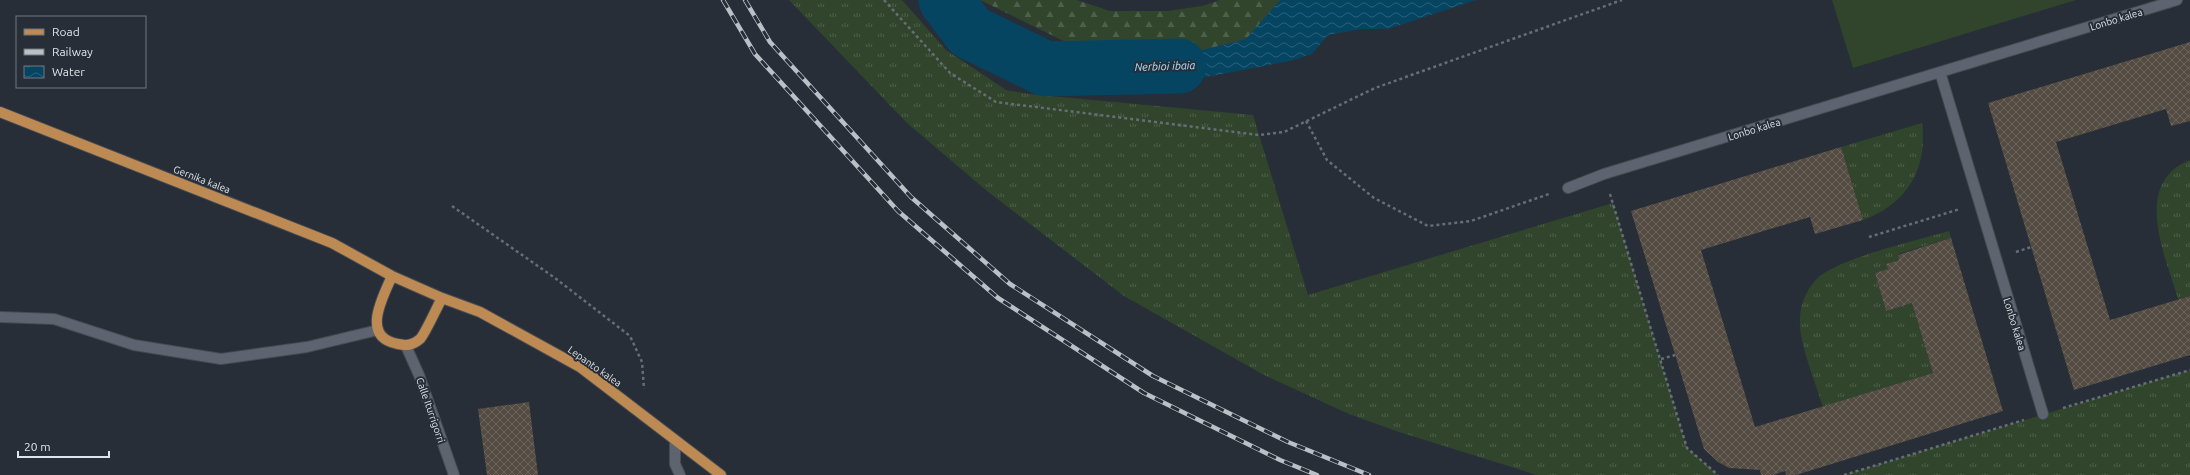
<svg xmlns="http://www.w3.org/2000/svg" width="2190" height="475" font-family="Ubuntu,sans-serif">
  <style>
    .grass { fill: url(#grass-tufts) }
    .forest { fill: url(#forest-firs) }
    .pitch { fill: #30452c }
    .water { fill: url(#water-waves) }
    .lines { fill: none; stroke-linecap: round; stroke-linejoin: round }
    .river { stroke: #064562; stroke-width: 55 }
    .building { fill: url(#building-cross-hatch) }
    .street-casing { stroke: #464c53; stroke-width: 12 }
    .primary-casing { stroke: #464c53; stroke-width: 12 }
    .path { stroke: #676d75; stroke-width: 2.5; stroke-dasharray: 3 3; stroke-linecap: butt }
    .street { stroke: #5d646f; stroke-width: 10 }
    .primary { stroke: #be8a53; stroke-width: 10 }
    .rail-casing { stroke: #bbc0c7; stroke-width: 4.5 }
    .rail { stroke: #272e37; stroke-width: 3; stroke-dasharray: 9; stroke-linecap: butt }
    .labels { text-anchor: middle; stroke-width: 4; stroke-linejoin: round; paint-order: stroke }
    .street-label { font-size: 10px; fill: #e0e4ea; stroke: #272e37 }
    .water-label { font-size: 11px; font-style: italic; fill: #b1e1fe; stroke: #272e37 }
  </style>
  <defs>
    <pattern id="grass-tufts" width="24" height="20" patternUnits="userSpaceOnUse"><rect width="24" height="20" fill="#30452c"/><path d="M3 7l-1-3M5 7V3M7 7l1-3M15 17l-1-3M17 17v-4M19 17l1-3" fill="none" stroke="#4e604b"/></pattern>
    <pattern id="forest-firs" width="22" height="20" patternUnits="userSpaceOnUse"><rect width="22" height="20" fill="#30452c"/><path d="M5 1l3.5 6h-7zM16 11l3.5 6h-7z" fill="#4e604b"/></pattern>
    <pattern id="water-waves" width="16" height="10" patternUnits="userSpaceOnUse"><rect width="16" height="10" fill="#064562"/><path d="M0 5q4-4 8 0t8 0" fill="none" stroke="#2a6079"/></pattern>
    <pattern id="building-cross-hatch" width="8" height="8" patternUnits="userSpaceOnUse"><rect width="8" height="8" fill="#544b42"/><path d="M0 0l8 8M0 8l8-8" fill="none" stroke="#6c655d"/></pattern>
  </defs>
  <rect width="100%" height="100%" fill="#272e37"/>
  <!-- grass -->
  <path class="grass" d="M789,0H902L946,50L1006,90L1029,94L1253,115L1308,295L1613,203L1687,448L1718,475H1537L1396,431L1349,414L1264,375L1124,296L987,191L907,123Z
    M1922,123C1928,169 1907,204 1863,220L1841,147Z
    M2190,160V296L2178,299C2166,257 2131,183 2190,160Z
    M1949,231L1951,238L1898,254L1899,260L1886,264L1888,269L1875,273L1886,311L1912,303L1933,373L1823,407C1816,384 1798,341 1800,319C1800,303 1808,286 1820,276C1847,256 1915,241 1949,231Z
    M2190,370V475H1844Z"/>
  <!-- forest -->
  <path class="forest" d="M980,0H1077L1110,11H1168L1202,6L1220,0H1406L1258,53L1080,49Z"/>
  <!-- pitch -->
  <path class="pitch" d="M1832,0H2076L1853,68Z"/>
  <!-- water -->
  <path class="water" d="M1280,0H1476L1388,29H1361L1328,35L1312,54L1290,61L1195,79L1097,81L1111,52H1194L1246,39Z"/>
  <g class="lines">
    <!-- river -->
    <path class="river" d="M946,0L970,32L1046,69L1179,66"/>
  </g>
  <!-- building -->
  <path class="building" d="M2190,42V121L2171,126L2166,109L2056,142L2110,320L2190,296V355L2074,390L1988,103Z
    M1841,147L1863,220L1815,234L1810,217L1701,250L1755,427L1933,373L1912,303L1886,311L1875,273L1888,269L1886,264L1899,260L1898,255L1951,238L2003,411L1796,475H1786L1785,471L1773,475H1761L1760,470L1729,468L1718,462L1704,449L1631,211Z
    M529,402L538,475H487L478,409Z"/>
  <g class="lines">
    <defs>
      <path id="street" d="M1940,72L2043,414
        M1568,188L1604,174L2177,0
        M0,317L54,319L134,345L221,359L307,347L378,330
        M406,346L419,375L454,475
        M675,440V464L680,475"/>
      <path id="primary" d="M0,112L332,243L392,276L442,298L480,312L580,367L721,475
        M392,276C383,297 360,337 398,344C407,346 413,345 420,339C425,334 437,307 442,298"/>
    </defs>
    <!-- street casing -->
    <use href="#street" class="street-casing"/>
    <!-- primary casing -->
    <use href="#primary" class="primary-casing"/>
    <!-- path -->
    <path class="path" d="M884,0L950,73L996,102L1259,135L1284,132L1375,88L1622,0
      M1306,121L1327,160L1374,198L1428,226L1471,221L1549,194
      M1610,194L1687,448L1718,475
      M452,206L555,278L630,336L642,362L644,389
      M1869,237L1960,209
      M2016,252L2031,247
      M1661,359L1675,355
      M2063,408L2190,370
      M1844,475L2024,420"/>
    <!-- street -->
    <use href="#street" class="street"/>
    <!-- primary -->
    <use href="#primary" class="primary"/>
    <defs>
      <path id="rail" d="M723,0L755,54L898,211L998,298L1144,393L1280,460L1317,475
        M745,0L770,42L911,197L1010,284L1153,376L1288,442L1369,475"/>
    </defs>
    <!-- rail casing -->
    <use href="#rail" class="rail-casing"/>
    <!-- rail -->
    <use href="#rail" class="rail"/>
  </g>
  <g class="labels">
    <!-- street labels -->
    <g class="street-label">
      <text transform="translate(2116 19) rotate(-17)" y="4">Lonbo kalea</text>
      <text transform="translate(1754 129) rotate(-17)" y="4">Lonbo kalea</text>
      <text transform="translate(202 179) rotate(21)" y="4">Gernika kalea</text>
      <text transform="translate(2015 324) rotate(73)" y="4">Lonbo kalea</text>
      <text transform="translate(595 366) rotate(35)" y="4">Lepanto kalea</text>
      <text transform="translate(431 410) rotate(71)" y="4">Calle Iturrigorri</text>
    </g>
    <!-- water labels -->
    <g class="water-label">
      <text transform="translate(1165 66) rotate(-2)" y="4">Nerbioi ibaia</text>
    </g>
  </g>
  <!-- legend -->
  <rect x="16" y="16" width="130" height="72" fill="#272e37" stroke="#71777f"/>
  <rect x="24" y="29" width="20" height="6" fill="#be8a53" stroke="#71777f"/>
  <text x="52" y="36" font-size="12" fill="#e0e4ea">Road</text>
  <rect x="24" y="49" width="20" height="6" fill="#bbc0c7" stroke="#71777f"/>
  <text x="52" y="56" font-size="12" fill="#e0e4ea">Railway</text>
  <rect x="24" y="66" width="20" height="12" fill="url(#water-waves)" stroke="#71777f"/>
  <text x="52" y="76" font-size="12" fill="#e0e4ea">Water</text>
  <!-- scale -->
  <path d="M18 451v6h91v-6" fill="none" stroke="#e0e4ea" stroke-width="2"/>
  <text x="24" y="451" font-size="12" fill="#e0e4ea" stroke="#272e37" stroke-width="3" paint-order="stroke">20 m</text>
</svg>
